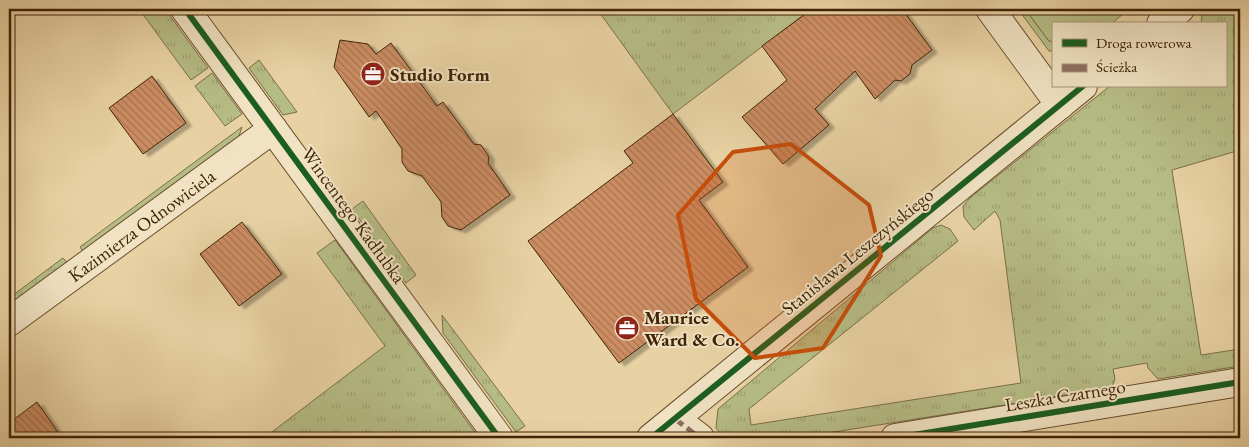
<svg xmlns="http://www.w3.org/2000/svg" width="1249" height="447" font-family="'EB Garamond',serif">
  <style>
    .grass { fill: url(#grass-tufts); stroke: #7b7046 }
    .garden { fill: #b6bc85; stroke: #7b7046 }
    .building { fill: url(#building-back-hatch); stroke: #402306; filter: url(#shadow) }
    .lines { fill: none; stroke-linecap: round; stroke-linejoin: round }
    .street-casing { stroke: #6a4f2d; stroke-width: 30 }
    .street { stroke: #f0e2c3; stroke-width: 28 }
    .quiet { stroke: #8d6e63; stroke-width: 5; stroke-dasharray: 10 5; stroke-linecap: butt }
    .cycleway-casing { stroke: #f0e2c3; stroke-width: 9 }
    .cycleway { stroke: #1b5e20; stroke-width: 6 }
    .marked { fill: #c64e0b; fill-opacity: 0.2; stroke: #c64e0b; stroke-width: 4; stroke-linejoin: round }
    .labels { text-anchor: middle; stroke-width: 4; stroke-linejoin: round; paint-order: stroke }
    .poi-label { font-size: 19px; font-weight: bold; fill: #402306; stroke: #f0e2c3; text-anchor: start }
    .street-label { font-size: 19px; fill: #402306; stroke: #f0e2c3 }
  </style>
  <defs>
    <pattern id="grass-tufts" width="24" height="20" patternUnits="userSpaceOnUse" patternTransform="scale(1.25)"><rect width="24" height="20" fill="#b6bc85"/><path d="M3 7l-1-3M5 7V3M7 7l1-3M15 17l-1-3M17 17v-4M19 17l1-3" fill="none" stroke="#9ea171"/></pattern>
    <pattern id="building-back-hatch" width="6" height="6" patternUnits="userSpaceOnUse" patternTransform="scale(1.25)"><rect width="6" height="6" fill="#cc8d63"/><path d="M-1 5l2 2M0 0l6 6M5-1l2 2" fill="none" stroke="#a77350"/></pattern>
    <filter id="shadow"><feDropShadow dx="5.5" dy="3" stdDeviation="1" flood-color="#0004"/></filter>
  </defs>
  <rect width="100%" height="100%" fill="#e8d2a3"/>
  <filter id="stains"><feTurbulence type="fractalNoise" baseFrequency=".004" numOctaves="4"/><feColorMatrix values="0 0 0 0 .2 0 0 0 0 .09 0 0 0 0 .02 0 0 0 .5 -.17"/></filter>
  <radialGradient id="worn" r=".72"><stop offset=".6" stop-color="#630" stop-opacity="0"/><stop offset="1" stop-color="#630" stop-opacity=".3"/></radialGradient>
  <!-- grass -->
  <path class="grass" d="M139,9H165L208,68L191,80Z
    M597,9H812L673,114Z
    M1018,9H1025L1049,41L1053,42V51H1049Z
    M1209,9H1240V150L1172,170L1201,355L1240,349V366L1158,379L1148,368L1147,363L1113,369L1115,379L1112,387L1024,402L796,438H724L716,428L718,409L933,228L941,225L950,229L958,241L749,409L751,425L1021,383L1000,220L995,211L974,230L964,217L963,206L971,197L1110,86H1225V24H1201L1202,15Z
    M259,60L297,112L283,115L249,68Z
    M212,73L242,114L225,126L195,86Z
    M242,127L239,136L232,144L87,251L82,250L80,247Z
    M363,201L416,275L406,283L352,209Z
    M335,240L479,438H264L385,346L317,253Z
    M63,258L66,261L65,267L9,309V298Z
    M442,315L525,426L516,432L443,333Z"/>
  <!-- garden -->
  <path class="garden" d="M1025,9H1129L1111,24H1053V42L1049,41Z"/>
  <!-- building -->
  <path class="building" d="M812,9H902L932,50L912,65L910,74L901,81L895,80L875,99L855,71L815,109L829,125L783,164L742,117L787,80L762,46Z
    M340,40L368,44L376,54L391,43L437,106L443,102L474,144L481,145L489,157L488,163L510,195L461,230L448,226L442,217L441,202L422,176L408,171L402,162V149L376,111L369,117L334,67Z
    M152,76L186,123L143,154L109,108Z
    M673,114L723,182L699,200L748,267L619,363L528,241L633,163L624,151Z
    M242,222L282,274L239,306L200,254Z
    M37,402L62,438H9V423Z"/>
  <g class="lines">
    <defs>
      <g id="street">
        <path d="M185,9L499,438"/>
        <path d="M990,9L1060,105"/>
        <path d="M1161,24L1180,9"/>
        <path id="s1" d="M9,322L273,129"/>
        <path d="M675,419L700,438"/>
        <path d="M651,438L1083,86"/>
        <path d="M895,438L1240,382"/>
      </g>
    </defs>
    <!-- street casing -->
    <use href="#street" class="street-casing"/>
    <!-- street -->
    <use href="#street" class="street"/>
    <!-- quiet -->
    <path class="quiet" d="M675,419L700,438"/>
    <defs>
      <path id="cycleway" d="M185,9L499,438
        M651,438L1083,86
        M895,438L1240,382"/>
    </defs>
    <!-- cycleway casing -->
    <use href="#cycleway" class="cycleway-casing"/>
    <!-- cycleway -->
    <use href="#cycleway" class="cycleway"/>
  </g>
  <!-- marked area -->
  <path class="marked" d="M791,144L869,205L881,256L823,348L755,358L696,299L678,215L733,152Z"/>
  <!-- icons -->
  <defs>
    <symbol id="office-disc" viewBox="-11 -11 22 22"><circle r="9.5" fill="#8f2418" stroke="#f0e2c3"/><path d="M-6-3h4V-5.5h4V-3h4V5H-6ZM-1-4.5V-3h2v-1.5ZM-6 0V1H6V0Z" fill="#fff"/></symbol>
  </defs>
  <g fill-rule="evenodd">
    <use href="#office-disc" x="359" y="60" width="28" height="28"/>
    <use href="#office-disc" x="613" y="314" width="28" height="28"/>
  </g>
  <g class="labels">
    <!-- poi labels -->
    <g class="poi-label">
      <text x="390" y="81">Studio Form</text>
      <text x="644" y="324">Maurice<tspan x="644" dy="22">Ward &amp; Co.</tspan></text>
    </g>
    <!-- street labels -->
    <g class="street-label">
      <text transform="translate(354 215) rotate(54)" y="7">Wincentego Kadłubka</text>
      <text dy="7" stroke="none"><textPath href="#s1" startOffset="164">Kazimierza Odnowiciela</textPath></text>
      <text transform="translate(857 251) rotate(-39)" y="7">Stanisława Leszczyńskiego</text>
      <text transform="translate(1065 395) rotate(-9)" y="7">Leszka Czarnego</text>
    </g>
  </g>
  <!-- margin -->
  <rect width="1249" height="447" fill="none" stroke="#e8d2a3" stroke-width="30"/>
  <rect x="10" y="10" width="1229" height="427" fill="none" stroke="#402306" stroke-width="2.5"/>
  <rect x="15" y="15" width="1219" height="417" fill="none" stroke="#402306"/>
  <!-- legend -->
  <rect x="1052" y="22" width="175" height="65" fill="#f0e2c3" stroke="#aa9677"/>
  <rect x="1062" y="39" width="25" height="8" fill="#1b5e20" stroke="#aa9677"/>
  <text x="1096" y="48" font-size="15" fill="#402306">Droga rowerowa</text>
  <rect x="1062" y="64" width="25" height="8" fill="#8d6e63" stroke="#aa9677"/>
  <text x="1096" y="72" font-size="15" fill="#402306">Ścieżka</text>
  <rect width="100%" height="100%" filter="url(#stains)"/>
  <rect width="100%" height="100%" fill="url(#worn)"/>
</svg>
